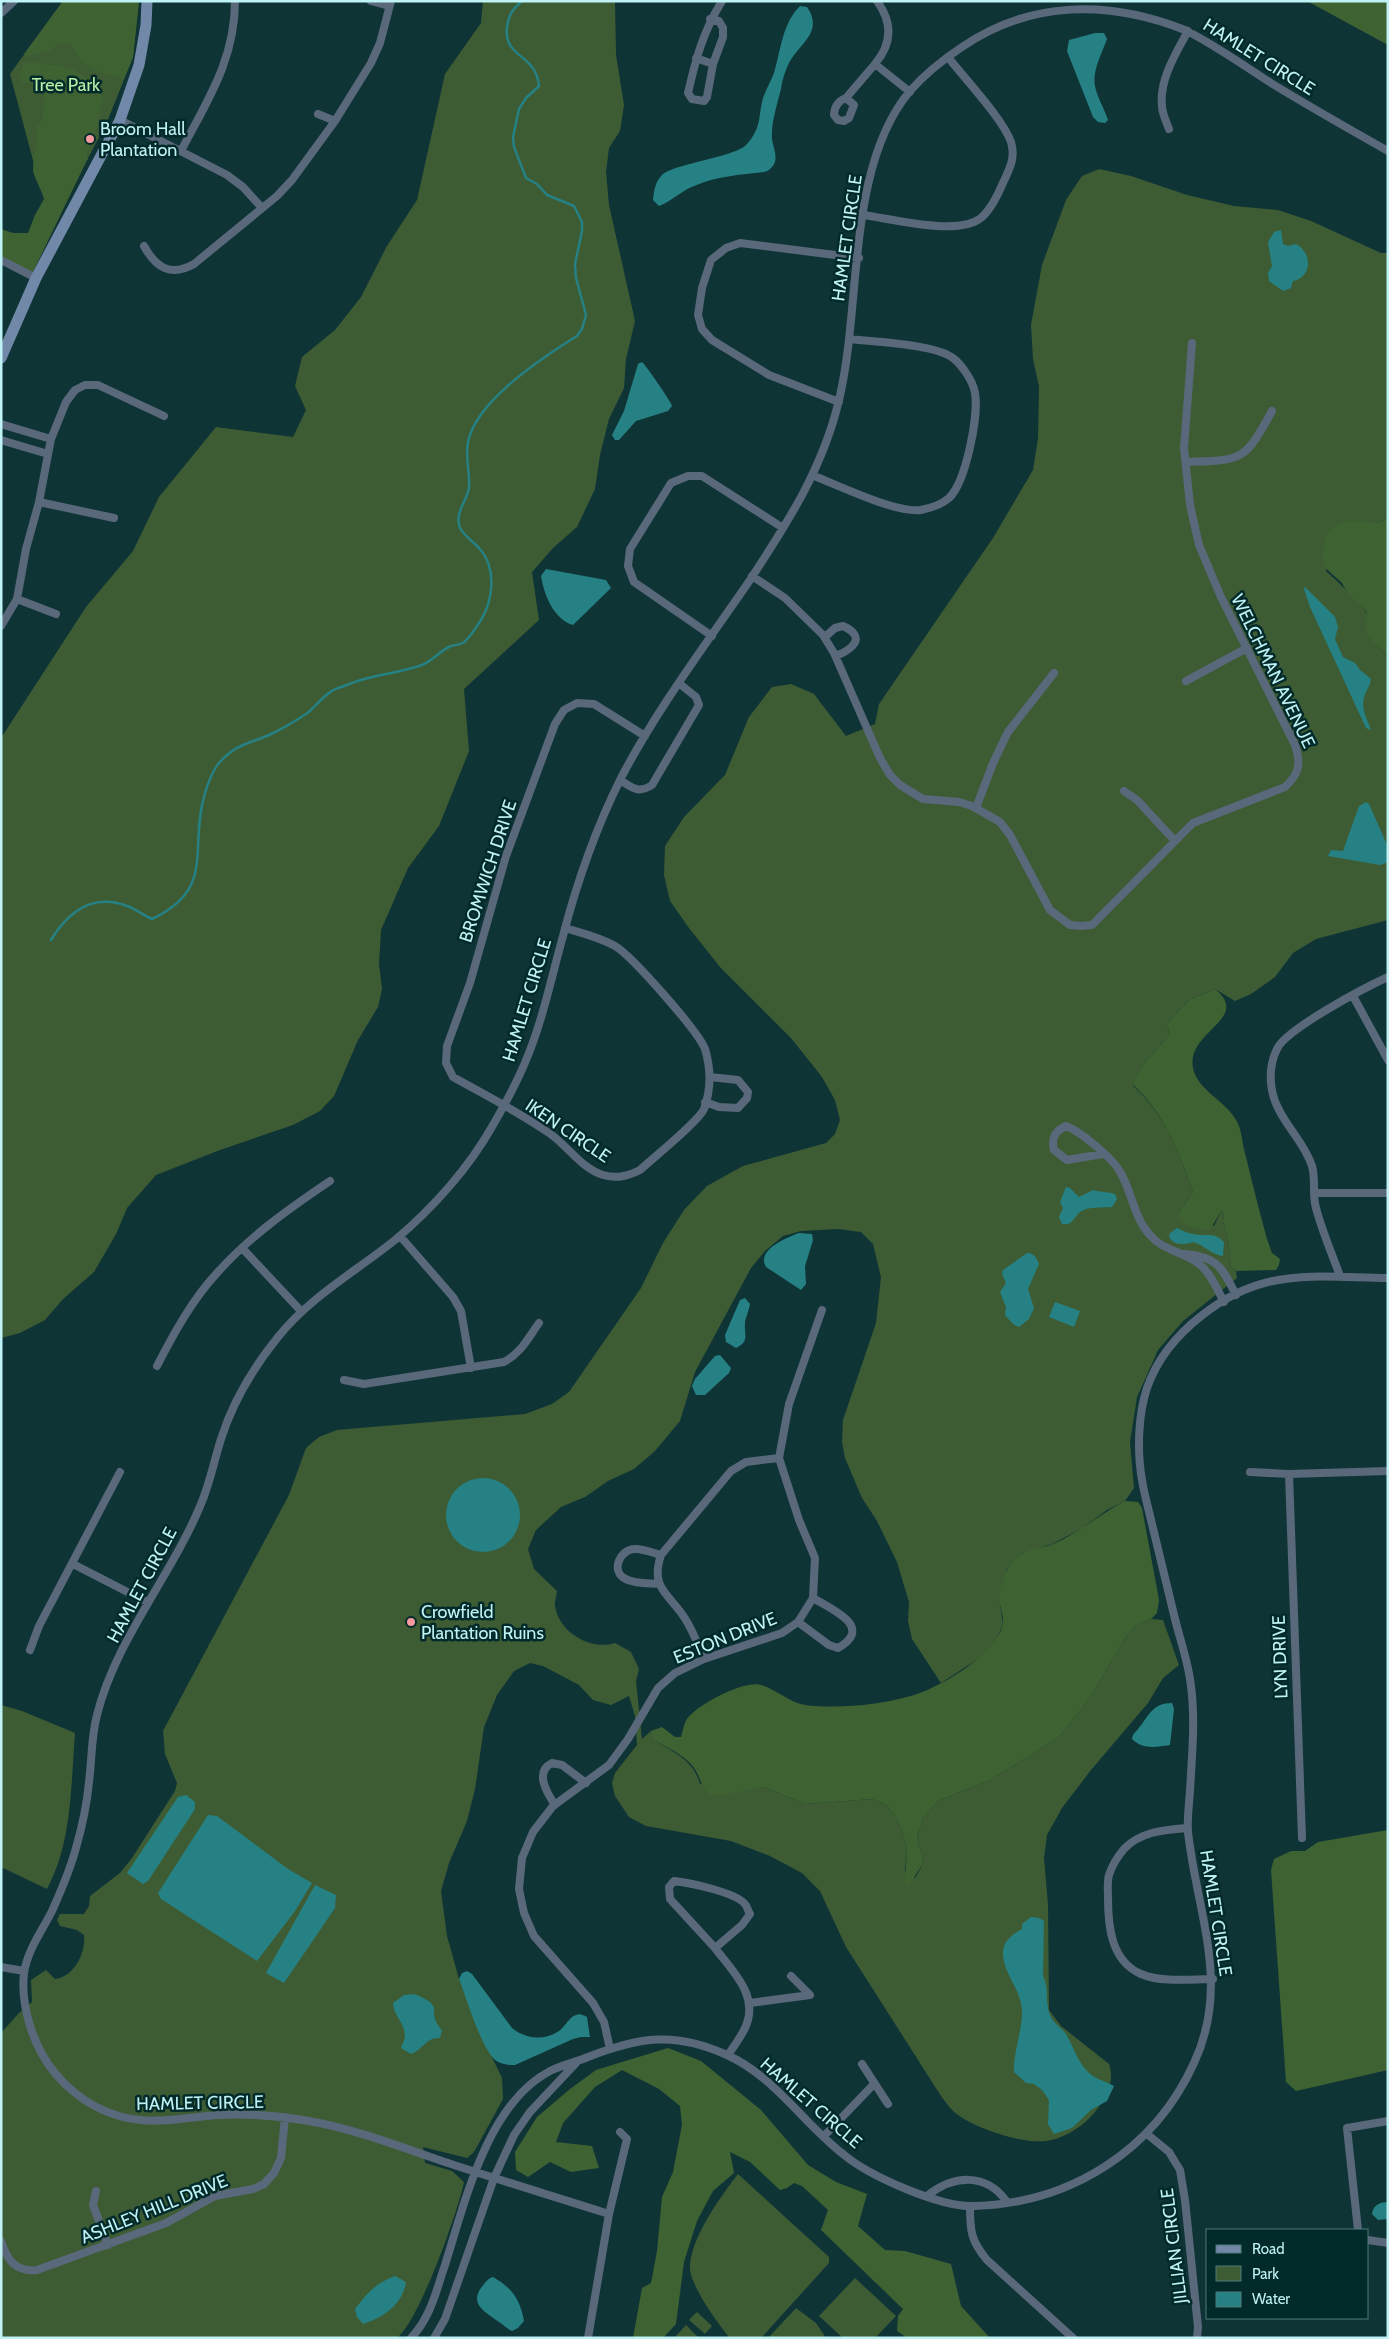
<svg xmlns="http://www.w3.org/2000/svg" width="1389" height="2339" font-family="Cabin,sans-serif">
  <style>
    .green { fill: #3e5c34 }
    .forest { fill: #3f6233 }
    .water { fill: #268184 }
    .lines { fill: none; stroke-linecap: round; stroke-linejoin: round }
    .stream { stroke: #268184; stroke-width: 2.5 }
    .street { stroke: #5a687c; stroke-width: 8 }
    .secondary { stroke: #7288a9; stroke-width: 11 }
    .poi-dot { fill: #f59b9d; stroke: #032a2b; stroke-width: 2 }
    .labels { text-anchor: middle; stroke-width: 5; stroke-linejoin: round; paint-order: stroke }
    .street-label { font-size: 18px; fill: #bff2f4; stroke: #032a2b }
    .park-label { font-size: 18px; fill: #b8efa6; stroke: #032a2b }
    .poi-label { font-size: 18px; fill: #bff2f4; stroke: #032a2b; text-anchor: start }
  </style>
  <rect width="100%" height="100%" fill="#0f3436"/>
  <!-- green -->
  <path class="green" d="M63,1H139L133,57L107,122L67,198L34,164L10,74Z
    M483,1H615L616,55L624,105L620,131L609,148L606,172L609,205L635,321L626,359L624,388L609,419L600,455L595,489L577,527L553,548L532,572L539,620L464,689L469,751L439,826L408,868L381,930L379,964L382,989L378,1007L358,1040L334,1096L320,1111L293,1125L220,1150L156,1175L127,1208L116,1234L94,1272L63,1299L45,1320L20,1333L1,1338V738L86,607L133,551L159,497L216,427L293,437L306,410L295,386L302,357L335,330L361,297L387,246L417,200L445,74L481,23Z
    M1099,169L1131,176L1187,195L1234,206L1278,210L1311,221L1381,253H1388V518C1377,526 1360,523 1348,521L1326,571C1341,584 1354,598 1367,613C1361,634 1377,643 1388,657V920L1316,939L1293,953L1275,977L1251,994L1235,1001L1215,989L1189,1000L1167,1023L1170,1034L1142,1066L1133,1086C1165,1114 1179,1152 1193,1192L1179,1213L1214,1226L1221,1211L1224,1213L1223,1221L1228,1239L1231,1267L1236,1271L1237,1278L1183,1321L1158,1350L1137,1397L1130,1442L1134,1488L1125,1501L1107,1510L1081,1529L1052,1544L1022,1553L1007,1569L1002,1583L999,1598L1003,1624L996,1641L984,1655L941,1683L912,1639L908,1621L909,1602L897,1562L877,1521L862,1498L845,1458L842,1442L843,1420L876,1323L881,1277L873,1244L861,1232L838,1229L801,1231L783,1236L765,1251L751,1268L695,1372L680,1421L655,1451L634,1469L608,1481L585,1497L561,1507L536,1530L528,1549L534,1569L557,1591C557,1596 554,1602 555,1606C559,1632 590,1651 615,1643L631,1652L639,1669L636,1681L642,1739L651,1731L652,1739C672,1751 694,1760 700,1784L749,1789L763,1787L806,1804L873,1799L886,1805L894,1814L901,1828L907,1849L905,1871L915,1878L924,1862L917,1838L923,1818L938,1801L990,1780L1058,1738L1088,1701L1127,1635L1138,1624L1151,1619L1163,1620L1179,1665L1163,1678L1148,1703L1091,1770L1062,1808L1047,1835L1044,1858L1048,1905L1049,2010L1061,2026L1109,2064C1114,2079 1109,2090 1101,2103C1091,2121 1068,2138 1046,2141C1022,2144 972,2128 953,2111C949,2107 945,2101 941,2096L846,1947L820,1891L802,1873L770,1856L731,1841L646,1826L629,1817L615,1796L612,1783L615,1773L637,1745L635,1716L629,1696L611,1705L593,1700L579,1685L543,1666L530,1663L514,1671L497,1695L484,1727L475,1789L467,1821L449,1863L441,1891L447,1936L459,1979L479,2030L502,2078L503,2099L474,2152L467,2158L423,2147L425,2163L452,2171L464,2182C458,2212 419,2321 397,2338H1V2033L19,2013L32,2002L31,1980L46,1970L55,1979C74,1977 86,1953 84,1935L77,1930L60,1926L57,1920L60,1914H84L89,1906L90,1896L120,1873L132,1858L175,1791L177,1783L165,1754L163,1731L289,1495L306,1448L319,1437L337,1430L525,1414L552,1404L569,1392L641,1288L663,1243L684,1210L707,1186L743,1166L826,1143L835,1134L840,1120L835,1100L822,1077L791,1038L720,967L689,928L670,901L664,875L665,846L684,817L725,775L749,717L772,687L791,684L814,694L846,736L875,724L879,704L993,538L1033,470L1038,439L1039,386L1033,359L1031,325L1042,265L1066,200L1082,176Z
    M1,1705L22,1711L75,1733C71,1785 72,1843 47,1889L1,1867Z
    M738,2174L829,2257V2263L761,2338H730C718,2324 688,2283 690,2265C692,2236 721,2196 738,2174Z
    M855,2278L896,2316L875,2338H843L819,2316Z
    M796,2308L816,2323L826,2338H768Z
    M697,2312L712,2326L705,2334L689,2320Z
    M686,2325L699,2338H674Z"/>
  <!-- forest -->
  <path class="forest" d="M63,1H139L133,57L124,79C97,70 85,74 71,44L59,43L49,51L26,56L24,54Z
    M1307,1H1388V45Z
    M35,61C48,67 53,64 66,67C82,71 93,84 103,96L97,128L86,156L88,158L31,276L1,256V229L13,233H28L35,215L44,199C42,191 33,175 33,170C33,155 40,143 36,128L43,118L45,92L29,82L23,84L19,77L25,63Z
    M1388,518V657C1375,640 1360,638 1367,612C1361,606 1353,600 1348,593C1345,590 1344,586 1342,583C1324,566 1319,568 1325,541C1327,530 1336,523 1346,521C1360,519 1375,528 1388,518Z
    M1215,989C1252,1019 1186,1031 1193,1068C1197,1090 1226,1101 1236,1120C1242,1129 1242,1143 1245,1153C1252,1182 1259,1210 1267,1239L1272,1253L1280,1259L1279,1265L1276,1270L1236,1271L1231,1267L1228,1239L1223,1221L1224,1213L1221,1211L1210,1230C1198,1230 1187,1227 1178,1219L1179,1213L1193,1192C1179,1152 1165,1114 1133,1085L1142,1066L1170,1034L1167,1023L1189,1000Z
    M1125,1501L1138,1502L1142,1508L1159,1600L1157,1613L1151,1619L1138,1624L1127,1635L1088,1701L1058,1738L990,1780L938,1801L923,1818L917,1838L924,1862L909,1885L905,1883L907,1849L901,1828L894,1814L886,1805L873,1799L806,1804L763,1787L722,1795L709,1794C701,1786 702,1783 697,1773C689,1756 667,1748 652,1739L651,1731L662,1727L675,1737H681C683,1731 684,1723 687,1719C697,1705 744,1680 761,1685C776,1689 790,1703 805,1705C839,1709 879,1705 911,1696C938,1689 999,1653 1003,1623C1004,1614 999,1606 999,1597C999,1589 1004,1575 1008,1568C1011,1564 1017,1558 1021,1554C1029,1548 1044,1548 1053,1544C1079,1533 1100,1514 1125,1501Z
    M1388,1830V2070L1296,2091L1286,2082L1271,1870L1274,1859L1291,1851H1305L1318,1842Z
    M668,2048L701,2061L761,2110L808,2165L836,2182L867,2194L858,2226L885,2250L905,2251L951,2264L961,2306L990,2338H907L897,2331L898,2316L903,2309L821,2230L828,2210L802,2186L794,2183L787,2188L780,2190L750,2162L730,2152L734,2173L713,2191L697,2221L684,2262L676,2324L663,2338H633L642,2288L651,2283L657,2251L662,2197L673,2172L682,2125L680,2106L659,2089L622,2070L595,2087L563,2123L556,2142L592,2146L599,2168L571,2172L550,2162L528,2177L516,2170L515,2152L537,2117L570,2089L596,2070Z"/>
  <!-- water -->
  <path class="water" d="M800,6L807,7C824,32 800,43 789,63C785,71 782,80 781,89C777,105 771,123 772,139C773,147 777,154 775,162C773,167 769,171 764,172C740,175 716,176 694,186C681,191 672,201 659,206L653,200C654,191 655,182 662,175C669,167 713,159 727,154C733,152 743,149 747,144C762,127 758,116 763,98C766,89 771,81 774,73C781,50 782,24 800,6Z
    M1095,33H1104L1107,39C1102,53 1092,71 1095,86C1097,97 1104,108 1108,120L1105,123L1098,122L1093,117L1067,51L1069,40Z
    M1281,230L1283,244L1288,246L1296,244C1312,252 1313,277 1293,281L1291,288L1283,291L1269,281L1268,273L1272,266L1268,242L1274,232Z
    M642,362C645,364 672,403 672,406L668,411L636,421L619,440H615L612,435L624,411L638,364Z
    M546,569L606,580L611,588L573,625C553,619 544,594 541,576Z
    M1305,587L1335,617L1338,627L1335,639L1343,657L1355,663L1360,670L1371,679C1370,687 1366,690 1364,698C1361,709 1367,719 1371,730L1366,728L1310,607L1304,589Z
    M1366,802L1369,804L1388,847V862L1380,865L1328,856L1331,850L1343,851L1359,806Z
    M1066,1187L1070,1188L1079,1197L1093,1190C1100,1192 1108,1192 1115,1194L1117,1199L1112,1207C1102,1208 1089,1206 1080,1212C1074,1217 1073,1226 1062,1224L1059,1217L1063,1208L1060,1202Z
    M1177,1228C1182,1230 1187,1233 1193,1234C1205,1237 1214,1231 1224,1242L1223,1256C1212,1255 1204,1245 1193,1242C1184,1245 1170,1246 1169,1234Z
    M799,1233L812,1234L813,1240L805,1266L806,1284L801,1290L766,1267C756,1250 786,1238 799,1233Z
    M1027,1253C1034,1253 1036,1257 1039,1264L1028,1289L1034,1308L1029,1319L1019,1327L1013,1324L1005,1315L1006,1307L1000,1292L1006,1283L1002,1274L1003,1270Z
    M745,1298L750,1304C749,1311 745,1318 745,1324C744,1335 750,1341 736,1348L726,1342L725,1335L740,1300Z
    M1055,1302L1080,1311L1074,1327L1049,1317Z
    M720,1355L731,1368L729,1373L705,1395H696L692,1386L695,1379L715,1356Z
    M446 1515a37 37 0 1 1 74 0a37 37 0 1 1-74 0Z
    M1172,1703L1174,1709L1170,1745C1156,1747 1143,1750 1132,1739C1133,1733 1135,1733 1138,1729C1149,1716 1152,1703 1172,1703Z
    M186,1795L195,1802V1809L148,1881L143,1884L127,1873L178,1797Z
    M208,1815L217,1816L288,1869L312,1883L295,1911L257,1961L161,1899L158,1893Z
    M315,1885L336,1895L335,1908L284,1983L266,1973Z
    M1031,1917L1039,1918L1044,1921L1043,1976C1050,1988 1044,2004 1051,2017C1054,2024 1062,2028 1066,2034C1075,2049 1078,2065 1093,2076C1099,2080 1107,2082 1114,2086L1107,2101L1091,2110L1072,2128L1054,2134L1048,2124L1049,2100L1042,2090L1034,2084L1026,2083L1014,2072C1013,2051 1023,2030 1022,2010C1021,1989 1002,1972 1003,1952C1004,1940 1013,1934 1022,1929V1924Z
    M467,1971L472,1974L512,2028C525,2039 544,2041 559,2031C565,2027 569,2017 576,2015C580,2013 583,2015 587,2017L590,2037H581L573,2039L515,2065C506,2065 499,2064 493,2058C479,2041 467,2000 459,1979L462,1973Z
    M414,1994C448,2007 424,2010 442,2030L440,2038C426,2037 424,2049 411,2054L401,2048C402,2044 405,2040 405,2036C405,2023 393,2015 393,2003L404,1995Z
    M1388,2202V2219L1378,2220L1372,2214C1373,2205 1380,2202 1388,2202Z
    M395,2276L406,2282C403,2304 383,2318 363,2324L357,2317L355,2309C367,2293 376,2283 395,2276Z
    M493,2277C512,2288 520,2299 524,2321L518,2328L512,2331C506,2328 504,2325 499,2322C487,2313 469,2305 481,2288C485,2283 487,2279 493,2277Z"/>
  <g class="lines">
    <!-- stream -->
    <path class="stream" d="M51,940C68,912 93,893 127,906C136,909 143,915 152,919C217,888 188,850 205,793C208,783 212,771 219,763C236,744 248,744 269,735C282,729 294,722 306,714C317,706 325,692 338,688C345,686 351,683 358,681C377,674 399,673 419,666C431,663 439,651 451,646C454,645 459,645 463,643C469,639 477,626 481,620C493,600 497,569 480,549C474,542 464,536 460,528C454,513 467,501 469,488C470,472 465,457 468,442C476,401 543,357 577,336L582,329L586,315L576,278L575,264L582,231V222L574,206L547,195L537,184L526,178L514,147L513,137L519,109L526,98L539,86C536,53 503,58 507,27C509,14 512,10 522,1"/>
    <!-- street -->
    <path class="street" d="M371,1L389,6
      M877,1C893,23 892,44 875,64L910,92
      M1,13L14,1
      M710,19L719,21L723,28V37L713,64L707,97L704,101L692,99L688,93C696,58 703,32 722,1
      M696,58L713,64
      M846,98L854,105L849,118L844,121L838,120L834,115C834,107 839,100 846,98Z
      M846,98L875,64
      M318,114L335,121
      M120,120L227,175L243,187L262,208
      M1169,129C1166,121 1162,113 1162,106C1159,80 1176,53 1188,31
      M181,151C207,101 235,60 235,1
      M864,215C892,219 960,237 982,217C990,210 998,195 1002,185C1009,170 1016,158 1011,142C1003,119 964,78 948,57
      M144,246C156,268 171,277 194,264L277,196L292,180L335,121L371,63L380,43L391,1
      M1,260L36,278
      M839,402L769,375L712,340L702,329L698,315L702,288L711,260L726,248L740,243L859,258
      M1,424L51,439
      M1,440L48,454
      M1186,462C1243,460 1244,462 1272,411
      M814,476C840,486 895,513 921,510C931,508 942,504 949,498C966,482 979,415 975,393C973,381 962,365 953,358C934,344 875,342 849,339
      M39,502L114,518
      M752,576L785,598L823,635L834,653L880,758L890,775L900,785L923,799L959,802L972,806L1000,822L1010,835L1050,910L1070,925L1081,926L1092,925L1193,823L1285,787C1300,773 1301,763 1295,745L1221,597L1199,545L1190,505L1184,448L1192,343
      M17,599L56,614
      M1,626L17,599L26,549L39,502L51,439L66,402L75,390L85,385H98L164,416
      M712,636L634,582L628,566L630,549L671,483L688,476H702L783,528
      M825,637L835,628L843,626C867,637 853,649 836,656
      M1186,681L1247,648
      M620,780C633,788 638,794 652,785L699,705L696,697L680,684
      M1124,791L1137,800L1175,841
      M976,808L993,763L1008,732L1054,673
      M565,928C582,933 599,937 615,946C632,956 698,1031 705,1049C711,1069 711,1090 704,1109C699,1121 652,1159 640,1170C628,1176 617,1179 603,1175C582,1169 567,1145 549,1133C519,1112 485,1095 453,1077L446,1063L447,1046L470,983L506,856L555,724L564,710L577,703L594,704L645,736
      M1353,996L1388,1060
      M705,1102L719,1107L738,1108L747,1098L748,1092L738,1080L710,1077
      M1103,1154L1067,1160L1054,1150C1051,1138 1055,1131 1066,1126C1080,1131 1111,1157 1119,1170C1132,1190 1133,1217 1150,1235C1163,1251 1183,1251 1199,1264C1210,1272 1217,1289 1224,1302
      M1314,1193H1388
      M400,1236L453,1297L461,1311L471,1368
      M242,1248L301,1311
      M1186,1254C1218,1257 1222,1268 1236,1295
      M1340,1276C1332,1254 1322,1231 1316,1208C1312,1195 1316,1179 1312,1166C1305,1144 1288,1129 1278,1108C1269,1090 1268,1067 1277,1049C1286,1029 1366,987 1388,977
      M157,1366C174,1333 192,1300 217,1273C250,1236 290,1208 330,1181
      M344,1380L364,1384L504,1362C521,1353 528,1338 539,1323
      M1250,1472L1289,1474L1388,1471
      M1289,1474L1302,1838
      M73,1564L147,1602
      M659,1584C649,1583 633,1584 624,1578C611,1570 620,1550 634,1549C642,1548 653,1553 661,1555
      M798,1622L829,1645L838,1648C875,1627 831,1609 813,1598
      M30,1650L39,1626L120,1472
      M704,1659C698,1645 693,1630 684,1617C668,1593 650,1588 661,1555L731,1471L746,1462L779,1458
      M555,1805C547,1793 534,1772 552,1763L562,1765L586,1783
      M1188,1828C1165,1830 1141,1831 1124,1849C1118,1856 1112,1866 1109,1875C1107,1882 1108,1891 1108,1898C1108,1926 1111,1961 1141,1974C1162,1983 1191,1979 1213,1979
      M674,1881C690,1883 735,1892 745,1904C747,1906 748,1911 750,1914L742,1925L715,1948L670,1899L669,1887Z
      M715,1948C733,1972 760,1996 745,2028C741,2037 734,2046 728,2055
      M1,1967L24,1971
      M750,2003L810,1995L791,1976
      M610,2049L604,2022L593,2003L534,1936L524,1913L519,1889L522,1858L533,1832L553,1806L609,1765L628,1739L658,1688L675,1673L704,1659L782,1633L798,1622L813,1598L815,1558L799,1520L779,1458L789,1404L822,1310
      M862,2064L888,2104
      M1147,2134L1169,2152L1180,2170L1185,2200L1198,2327L1197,2338
      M824,2136L874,2084
      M96,2191L93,2205L108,2245
      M927,2196C953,2175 986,2172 1007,2202
      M970,2207C970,2231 971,2241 987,2260L1073,2338
      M609,2214C556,2197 502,2181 448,2163C401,2147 353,2128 303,2120C276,2116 247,2113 219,2115C185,2117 153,2126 119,2116C87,2107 58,2083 42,2054C29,2031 21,1999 24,1973C27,1951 42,1931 52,1911C61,1891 70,1870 76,1848C82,1827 87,1804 89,1782C92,1760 91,1737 97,1715C116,1639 172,1575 201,1504C210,1483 214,1461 221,1439C233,1401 253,1368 278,1337C310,1297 355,1272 395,1240C432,1209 469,1168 493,1125C504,1106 515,1086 524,1065C542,1024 551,979 563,936C577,882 596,828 621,778C657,709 706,644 750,580C788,522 823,468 839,400C862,305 846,167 910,91C924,75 944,59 962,47C1031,0 1109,0 1185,30C1215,45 1243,65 1271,83C1310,107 1349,129 1388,151
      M1358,2230L1347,2128L1388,2121
      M1368,2240L1388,2243
      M1,2241C7,2260 15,2272 37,2270L166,2223L215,2196L253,2189L264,2184L274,2173L281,2158L285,2117
      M411,2338C431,2317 436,2291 445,2265C465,2202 487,2104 550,2071C562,2065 576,2062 588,2057C639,2037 675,2031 727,2055C774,2076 803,2123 843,2154C869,2176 941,2208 975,2206C1070,2203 1154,2151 1194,2063C1231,1984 1197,1913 1188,1832C1187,1819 1189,1805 1190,1791C1192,1754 1196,1716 1190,1679C1187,1659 1180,1639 1175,1619C1167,1586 1159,1553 1151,1520C1148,1507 1144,1493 1142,1480C1137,1452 1138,1415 1147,1388C1166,1333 1228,1286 1285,1279C1319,1274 1354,1278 1388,1278
      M434,2338L445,2319L494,2178L514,2135L530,2112L576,2063
      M588,2338L609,2214L627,2139L620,2132"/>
    <!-- secondary -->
    <path class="secondary" d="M1,358L36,278L120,120L139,65L146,25L147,1"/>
  </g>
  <!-- markers -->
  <g class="poi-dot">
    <circle cx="90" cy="139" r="5"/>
    <circle cx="411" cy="1622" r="5"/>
  </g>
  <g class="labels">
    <!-- street labels -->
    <g class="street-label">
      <text transform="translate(1259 57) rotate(32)" y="6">HAMLET CIRCLE</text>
      <text transform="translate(847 238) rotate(-82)" y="6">HAMLET CIRCLE</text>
      <text transform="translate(1273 671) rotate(64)" y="6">WELCHMAN AVENUE</text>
      <text transform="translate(488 871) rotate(-72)" y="6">BROMWICH DRIVE</text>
      <text transform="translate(527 1000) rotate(-73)" y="6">HAMLET CIRCLE</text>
      <text transform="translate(568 1131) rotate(34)" y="6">IKEN CIRCLE</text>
      <text transform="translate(142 1585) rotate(-62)" y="6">HAMLET CIRCLE</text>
      <text transform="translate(725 1638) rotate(-22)" y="6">ESTON DRIVE</text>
      <text transform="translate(1280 1657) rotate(-92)" y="6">LYN DRIVE</text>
      <text transform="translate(1216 1913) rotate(81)" y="6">HAMLET CIRCLE</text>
      <text transform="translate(200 2103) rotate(-1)" y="6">HAMLET CIRCLE</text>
      <text transform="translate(811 2103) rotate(41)" y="6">HAMLET CIRCLE</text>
      <text transform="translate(154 2209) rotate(-22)" y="6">ASHLEY HILL DRIVE</text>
      <text transform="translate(1174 2246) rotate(-97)" y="6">JILLIAN CIRCLE</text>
    </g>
    <!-- park labels -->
    <g class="park-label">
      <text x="66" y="91">Tree Park</text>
    </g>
    <!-- poi labels -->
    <g class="poi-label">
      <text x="100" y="135">Broom Hall<tspan x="100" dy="21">Plantation</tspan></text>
      <text x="421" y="1618">Crowfield<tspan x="421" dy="21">Plantation Ruins</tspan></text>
    </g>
  </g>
  <!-- border -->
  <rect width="1389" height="2339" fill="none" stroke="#bff2f4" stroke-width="5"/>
  <!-- legend -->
  <rect x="1206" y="2229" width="162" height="90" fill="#032a2b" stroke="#4e7a7b"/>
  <rect x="1216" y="2245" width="25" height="8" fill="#7288a9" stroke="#4e7a7b"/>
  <text x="1252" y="2254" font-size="15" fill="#bff2f4">Road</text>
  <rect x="1216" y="2266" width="25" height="15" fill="#3e5c34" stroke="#4e7a7b"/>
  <text x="1252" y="2279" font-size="15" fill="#bff2f4">Park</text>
  <rect x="1216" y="2292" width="25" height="15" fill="#268184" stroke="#4e7a7b"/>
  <text x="1252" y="2304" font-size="15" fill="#bff2f4">Water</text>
</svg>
